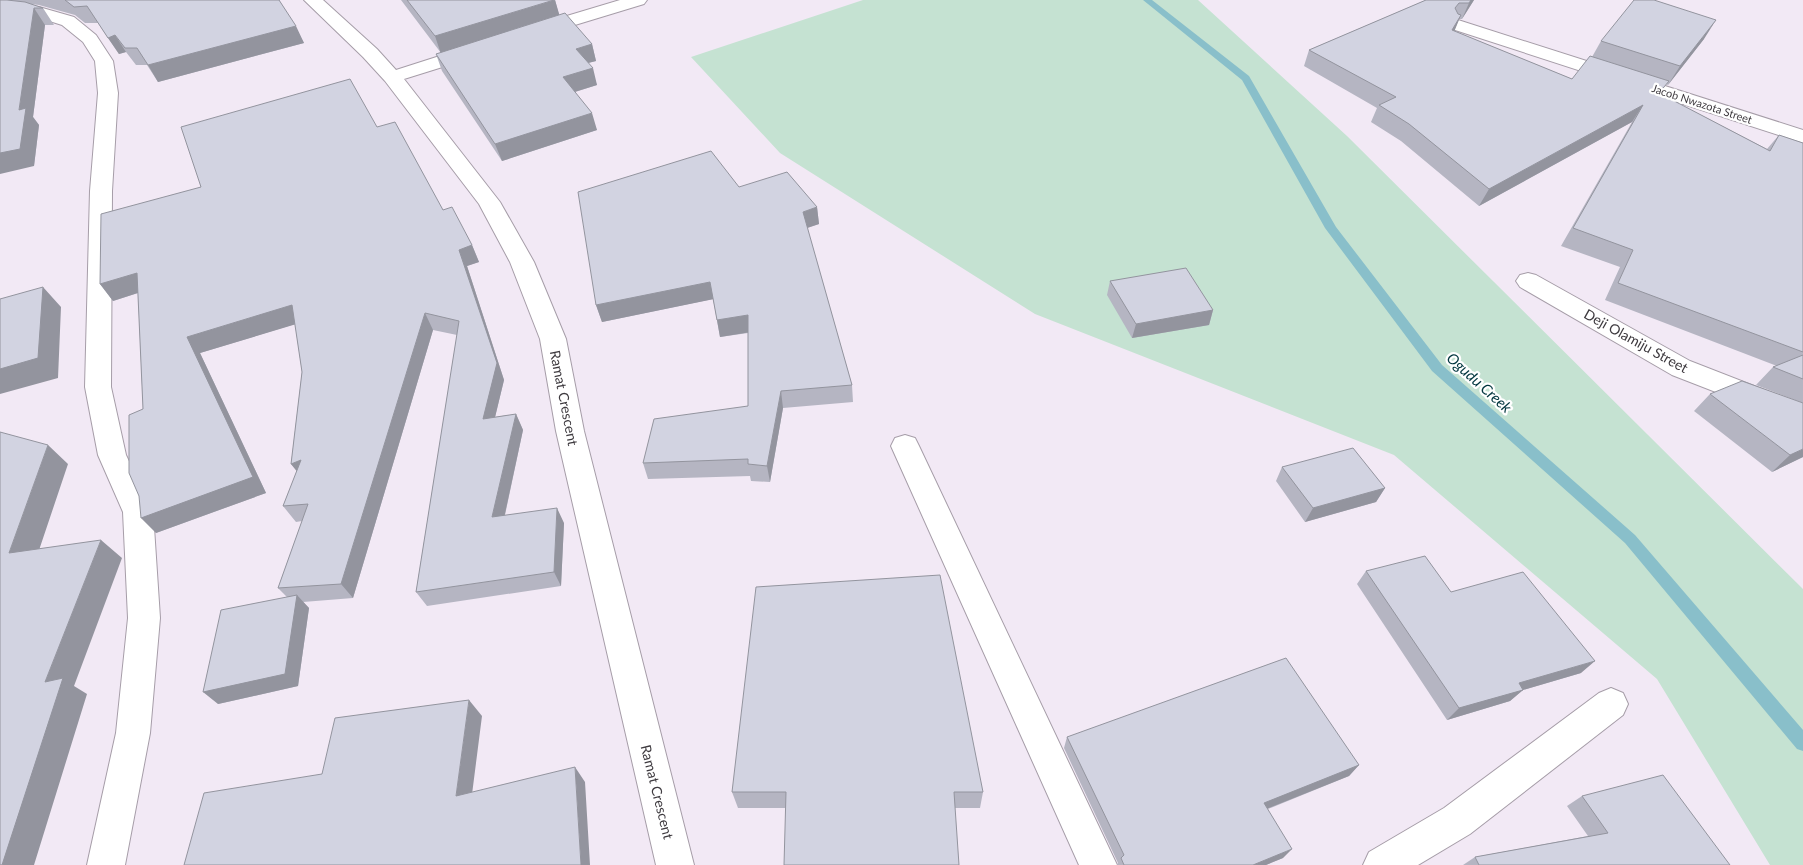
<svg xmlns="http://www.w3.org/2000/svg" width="1803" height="865" font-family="Lato,sans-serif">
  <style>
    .green { fill: #c5e2d2 }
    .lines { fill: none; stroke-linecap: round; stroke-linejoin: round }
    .stream { fill: #89bfca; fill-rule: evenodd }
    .minor-casing { stroke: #a69da8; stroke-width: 2 }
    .minor { fill: #fff; fill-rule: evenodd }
    .wall { fill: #b5b5c2 }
    .shaded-wall { fill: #93949e }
    .building { fill: #d2d3e1; stroke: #93949e }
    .labels { text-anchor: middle; stroke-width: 4.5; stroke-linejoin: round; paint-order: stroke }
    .far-street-label { font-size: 11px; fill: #3e3a3f; stroke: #fff }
    .street-label { font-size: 14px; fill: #3e3a3f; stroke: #fff }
    .water-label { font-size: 15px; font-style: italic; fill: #00353e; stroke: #fff }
  </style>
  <rect width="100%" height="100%" fill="#f2e9f5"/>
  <!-- green -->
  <path class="green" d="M863,0H1198L1347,136L1803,589V865H1770L1657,679L1394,455L1035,314L780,153L691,57Z"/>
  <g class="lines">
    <!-- stream -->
    <path class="stream" d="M1143,0H1152L1249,76L1336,227L1442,365L1635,535L1803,730V751L1797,749L1625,543L1432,371L1325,228L1242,80Z"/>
    <defs>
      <path id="minor" d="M304,0H323L377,49L396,70L474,45L481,47L483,51L481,55L404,79L500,202L534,262L566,339L584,431L694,865H656L556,431L540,339L510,262L479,204L385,81L363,57Z
        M620,0H647L644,4L542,35L536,36L530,35L527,31L530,27Z
        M0,2L39,7L74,17L96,35L113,61L118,93L112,191L111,387L126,455L153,512L160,618L150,733L125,865H87L116,733L128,618L123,512L98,455L85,387L90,191L98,93L95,61L83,42L62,25L37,17L0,12Z
        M1458,20L1803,130V143L1452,29L1449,25L1452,21Z
        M1528,273L1536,275L1690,361L1803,405V426L1672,375L1520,287L1516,281L1520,275Z
        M905,435L915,438L919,446L1117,865H1079L891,446L895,438Z
        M1611,688L1623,693L1628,704L1623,715L1470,834L1418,865H1363L1369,852L1444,808L1599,693Z"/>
    </defs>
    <!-- minor casing -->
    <use href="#minor" class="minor-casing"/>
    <!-- minor -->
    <use href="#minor" class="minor"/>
  </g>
  <!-- wall -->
  <path class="wall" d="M0,0H279L304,43L158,82L147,65H136L126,52L119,54L98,23H85L75,15L39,5L31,4L43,8L54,25H45L33,117L39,125L34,166Z
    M401,0H555L559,15L592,44L596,61L588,63L597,85L575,92L597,130L502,161L442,71L436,54L441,53Z
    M1426,0H1474L1462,19H1459L1454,31L1572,79L1592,57L1601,41L1704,39L1668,85L1666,84L1660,94L1767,149L1779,135L1803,143V403L1756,385L1773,367L1777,366L1605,300L1620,267L1561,246L1632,122L1479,206L1401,141L1371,122L1377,108L1304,66L1309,50Z
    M377,127L443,210L472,245L479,262L467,266L504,380L495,417L516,414L523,430L505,515L564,523L561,586L427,606L416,592L457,335L433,330L353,598L303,602L309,608L298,686L218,704L287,597L278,588L302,521L296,522L283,506L297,471L291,464L302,372L295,324L200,353L266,493L156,533L143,409L138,293L113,301L100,284L201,187Z
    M817,207L819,224L807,228L852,385L853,402L783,408L770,482L751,481L750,476L648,479L643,463L748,406V333L720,337L713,299L602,322L596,305Z
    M1110,281L1213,310L1209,325L1132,338L1107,295Z
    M1710,394L1803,457L1772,472L1694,411Z
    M1282,467L1385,488L1376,502L1305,522L1276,481Z
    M1366,571L1451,592L1581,673L1523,690L1510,701L1447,720L1357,584Z
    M1067,737L1359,765L1349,776L1268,809L1283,858L1266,865H1117L1118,863L1064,748Z
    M732,792H983L980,808H738Z
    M1582,796L1730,865H1463L1475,857L1588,836L1567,806Z"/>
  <!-- shaded-wall -->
  <path class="shaded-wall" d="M555,0L560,17L441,54L435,36Z
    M1471,0H1474L1462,19L1469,3Z
    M34,8L45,25L33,117L39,125L34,166L0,174V153L19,110Z
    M1461,15L1454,32L1452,30Z
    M1716,20L1704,39L1668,85L1680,66Z
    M296,26L304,43L158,82L148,65Z
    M115,35L126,52L119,54L108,38Z
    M592,44L596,61L580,65L576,49Z
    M593,68L597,85L568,94L563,77Z
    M1643,105L1632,122L1479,206L1489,189Z
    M592,113L597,130L502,161L495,144Z
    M817,207L819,224L804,229L803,212Z
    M472,245L479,262L467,266L504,380L491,434L483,419L459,250Z
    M137,273L150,289L113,301L100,284Z
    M710,282L714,299L602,322L596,305Z
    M43,287L61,307L58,378L0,394V369Z
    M292,305L303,322L200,353L266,493L156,533L141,518L187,337Z
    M1213,310L1209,325L1132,338L1136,324Z
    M425,313L433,330L353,598L341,584Z
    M748,315L751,332L720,337L717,320Z
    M781,391L783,408L770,482L767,466Z
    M516,414L523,430L501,532L492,517Z
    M48,445L68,464L32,571L9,553Z
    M1803,449V457L1772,472L1790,455Z
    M301,460L303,479L291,464Z
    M1385,488L1376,502L1305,522L1313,508Z
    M557,508L564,523L561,586L554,572Z
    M101,540L122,558L74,686L87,694L34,865H2L45,682Z
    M297,595L309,608L298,686L218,704L203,692Z
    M1595,661L1581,673L1523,690L1510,701L1447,720L1459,708L1519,683Z
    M469,700L482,716L470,810L456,796Z
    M1359,765L1349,776L1256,813L1264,803Z
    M575,767L585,782L590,865H581Z
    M1292,849L1283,858L1266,865H1253Z"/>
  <!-- building -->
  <path class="building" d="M0,0H7L25,2L43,8H34L19,110L26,108L20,149L0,153Z
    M65,0H279L296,26L148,65L137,48H125L115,35L108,38L87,6L74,7Z
    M407,0H554L435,36Z
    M1426,0H1471L1469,3H1459L1455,8L1458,14L1461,15L1452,30L1572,79L1590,56L1669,81L1659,93L1770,151L1779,135L1803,143V352L1618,283L1633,250L1573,228L1643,105L1489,189L1409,124L1379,105L1396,97L1309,50Z
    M1634,0H1654L1716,20L1680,66L1601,41Z
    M565,13L592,44L576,49L593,68L563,77L592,113L495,144L436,54Z
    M350,79L377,127L395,122L443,210L452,207L472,245L459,250L497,363L483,419L516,414L492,517L557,508L554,572L416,592L459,321L425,313L341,584L278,588L308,504L283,506L301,460L291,464L302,372L292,305L187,337L253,477L141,518L139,496L129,473V415L143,409L137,273L100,284L101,214L201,187L181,127Z
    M711,151L739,187L787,172L817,207L803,212L852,385L781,391L767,466L748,464V459L643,463L654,419L748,406V315L717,320L710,282L596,305L578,192Z
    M1186,268L1213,310L1136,324L1110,281Z
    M43,287L38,358L0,369V299Z
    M1803,355V379L1773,367Z
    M1742,381L1803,403V449L1790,455L1710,394Z
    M0,432L48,445L9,553L101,540L45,682L63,678L2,865H0Z
    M1353,448L1385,488L1313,508L1282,467Z
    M1425,556L1451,592L1523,572L1595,661L1519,683L1523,690L1459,708L1366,571Z
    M940,575L983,792H954L959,865H784L786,792H732L756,587Z
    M297,595L285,674L203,692L221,610Z
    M1286,658L1359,765L1264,803L1292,849L1253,865H1124L1121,858L1124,855L1067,737Z
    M469,700L456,796L575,767L581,865H184L204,793L322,774L335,718Z
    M1663,775L1730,865H1479L1475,857L1608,833L1582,796Z"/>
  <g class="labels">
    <!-- far-street labels -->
    <g class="far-street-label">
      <text transform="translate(1702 104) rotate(18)" y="4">Jacob Nwazota Street</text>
    </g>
    <!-- street labels -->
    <g class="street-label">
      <text transform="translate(1636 341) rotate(29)" y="5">Deji Olamiju Street</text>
      <text transform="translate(564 398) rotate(79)" y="5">Ramat Crescent</text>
      <text transform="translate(657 792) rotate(76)" y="5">Ramat Crescent</text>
    </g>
    <!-- water labels -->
    <g class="water-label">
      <text transform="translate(1479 383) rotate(42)" y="5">Ogudu Creek</text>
    </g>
  </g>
</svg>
